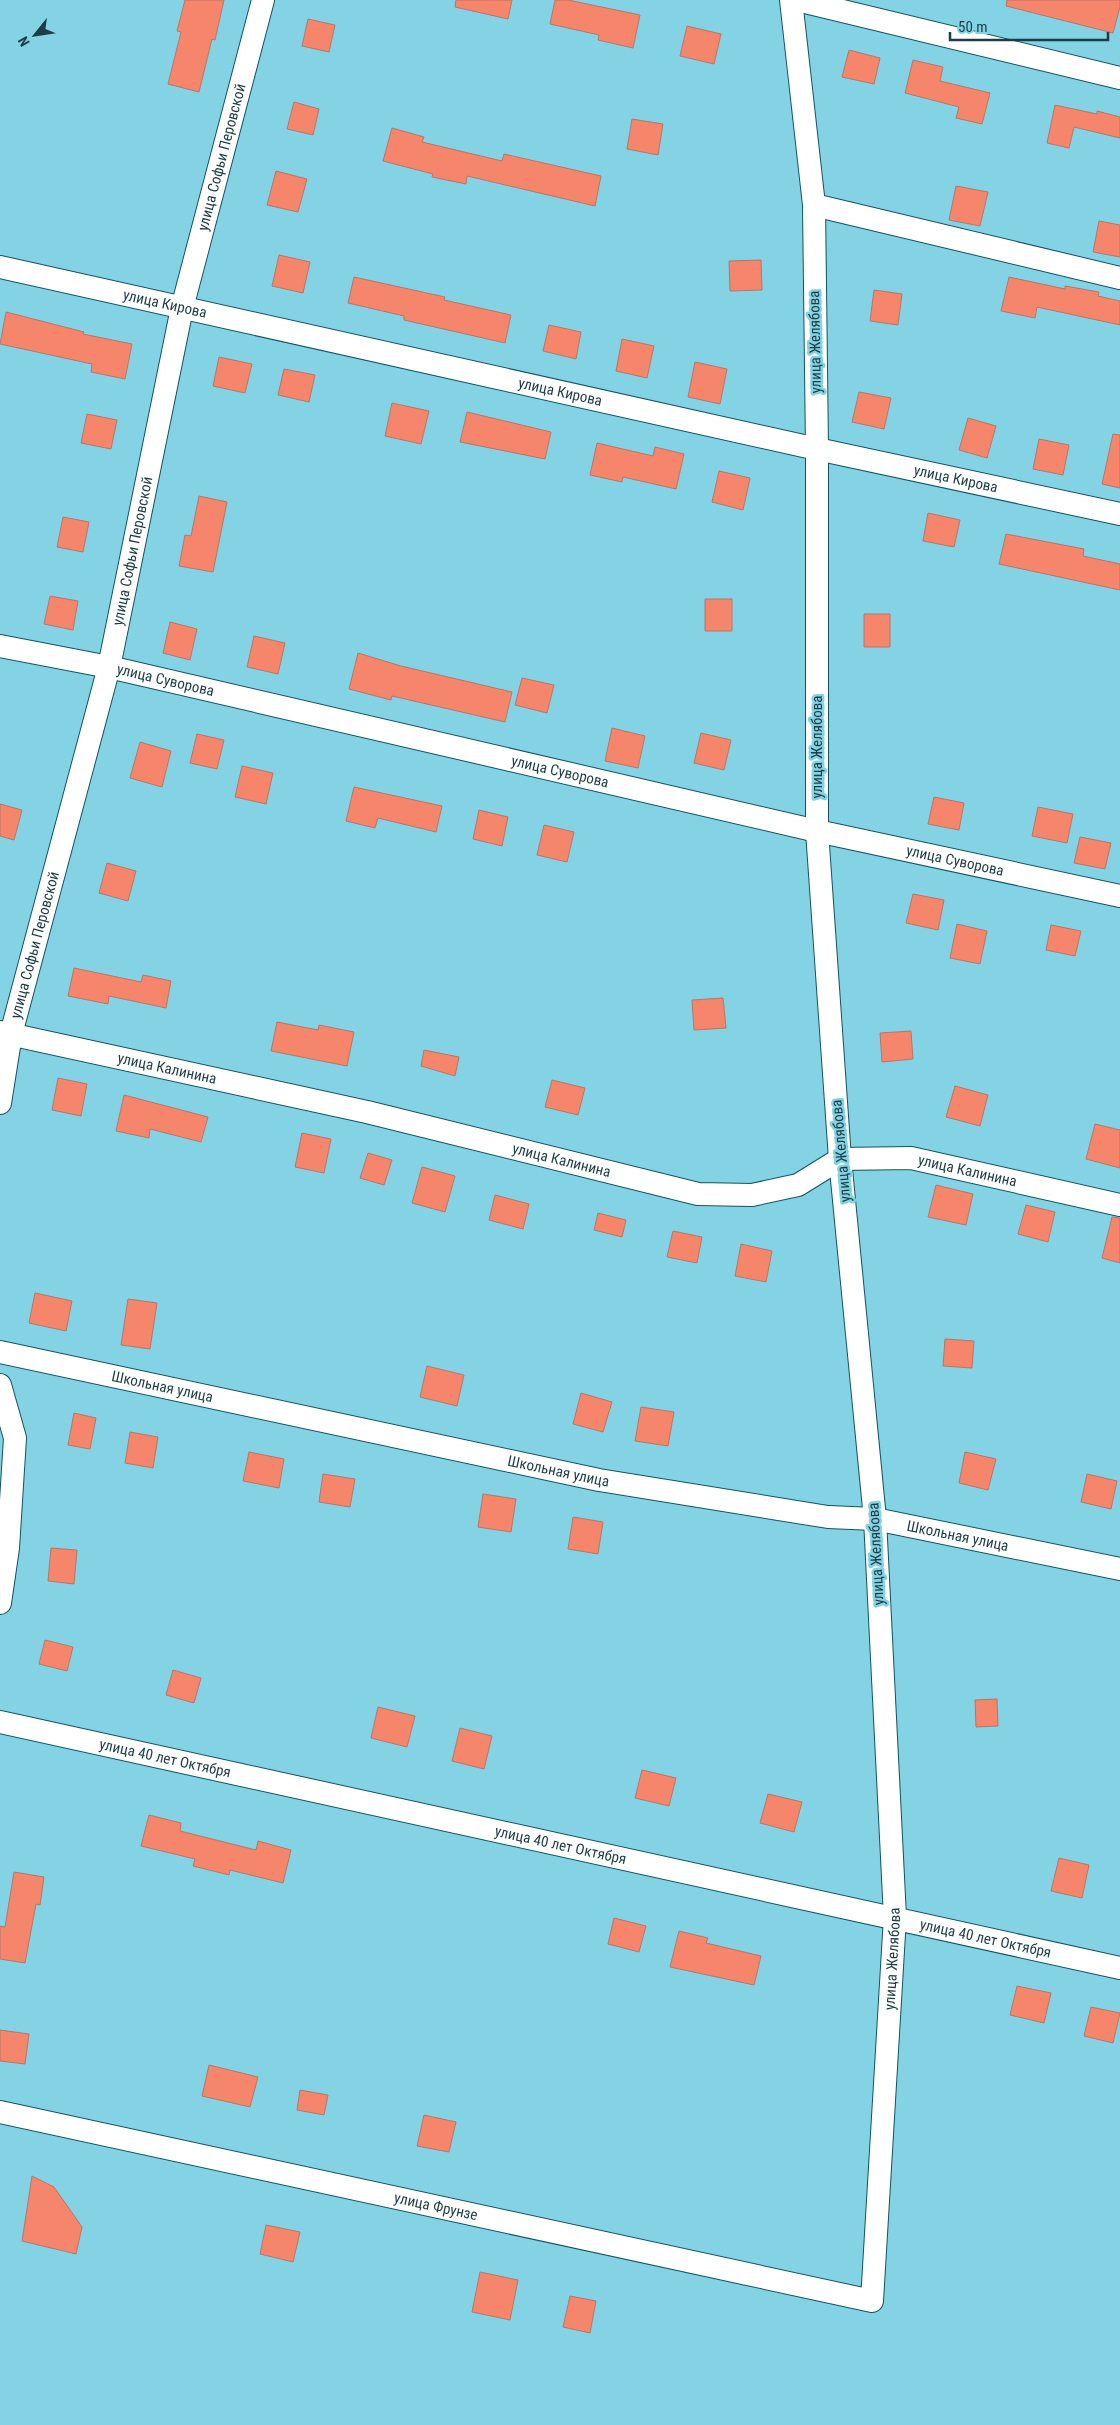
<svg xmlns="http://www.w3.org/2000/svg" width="1120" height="2425" font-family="'Roboto Condensed',sans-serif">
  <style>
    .building { fill: #f5856b; stroke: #b67768 }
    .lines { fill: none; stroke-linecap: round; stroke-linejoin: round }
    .minor-casing { stroke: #125461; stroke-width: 24 }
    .minor { stroke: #fff; stroke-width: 22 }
    .labels { text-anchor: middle; stroke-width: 5; stroke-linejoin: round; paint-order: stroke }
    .street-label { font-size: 15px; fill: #1c3d45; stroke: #83d3e5 }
  </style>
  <rect width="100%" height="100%" fill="#83d3e5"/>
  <!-- building -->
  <path class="building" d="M185,0H224L215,40L212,39L199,92L168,84L181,32L177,31Z
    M456,0H512L508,19L455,7Z
    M555,0H568L640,15L633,48L598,40L599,35L550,24Z
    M1007,0H1120V7L1113,33L1006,6Z
    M308,19L335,25L329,52L302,46Z
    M687,26L721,34L714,64L680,56Z
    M849,50L880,58L874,84L842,77Z
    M913,60L943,67L940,81L990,93L982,124L956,118L959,107L905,93Z
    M294,102L319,109L313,135L287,129Z
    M1055,105L1097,114V111L1120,117V138L1074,127L1069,148L1047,143Z
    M632,119L663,124L658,155L627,149Z
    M392,128L424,137L422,142L502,161L504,154L601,176L595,206L467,176L466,184L432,177L433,174L383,161Z
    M276,171L307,179L298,212L267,205Z
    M956,186L988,192L980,226L949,220Z
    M1099,221L1120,225V257L1093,252Z
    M279,255L310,262L303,293L272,286Z
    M761,260L762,290L730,291L729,261Z
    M354,277L445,297L444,300L511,315L505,343L404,320V316L348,303Z
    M1009,277L1065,289V286L1099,292L1098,296L1120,301V325L1037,307L1035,318L1001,311Z
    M874,290L902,294L898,325L870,321Z
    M6,312L84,332L83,334L132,344L125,379L91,372L92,364L0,344Z
    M549,325L581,332L576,359L543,351Z
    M622,339L654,346L647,378L616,371Z
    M219,357L252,364L245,393L213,386Z
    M695,362L727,369L720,404L688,397Z
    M284,369L315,375L309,402L278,395Z
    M859,392L891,398L884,429L852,422Z
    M392,403L429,411L421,444L385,436Z
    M467,412L551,432L545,459L460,442Z
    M87,414L117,420L111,449L81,443Z
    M968,418L996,426L987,458L959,450Z
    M1113,434L1120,435V488L1102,484Z
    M1039,439L1069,445L1063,475L1033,469Z
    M597,443L653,456L655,447L684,454L676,489L623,477L622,482L590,475Z
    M719,471L750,478L743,510L712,502Z
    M199,496L227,502L213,572L179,566L185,535L191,536Z
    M928,513L960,520L954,547L923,541Z
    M63,517L89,522L83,552L57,547Z
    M1006,534L1084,549L1083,556L1120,564V590L999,564Z
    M50,596L78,601L73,630L44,624Z
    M705,599H732V631H705Z
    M864,614H890V647H864Z
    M170,622L197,629L190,660L163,653Z
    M254,636L285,643L278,674L247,667Z
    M358,653L401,666L512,692L505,722L392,696L391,700L349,689Z
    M522,678L554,685L547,713L515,705Z
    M612,728L645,736L638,768L605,761Z
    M701,733L731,740L724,770L694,763Z
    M197,734L224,740L217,769L190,763Z
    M140,742L171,751L162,787L130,778Z
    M242,766L273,773L266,804L235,797Z
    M354,787L442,806L436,832L378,818L375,828L346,821Z
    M934,797L964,803L959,830L928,824Z
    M0,804L22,810L14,840L0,836Z
    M1038,807L1073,814L1067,843L1032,836Z
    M479,810L508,817L502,846L473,839Z
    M544,825L574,832L567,862L537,855Z
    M1080,837L1111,843L1105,869L1074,863Z
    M107,863L136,871L128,901L99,893Z
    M913,894L944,900L938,930L906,923Z
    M957,924L987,931L980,964L950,958Z
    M1051,925L1081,931L1075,956L1046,950Z
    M74,968L141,982L143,975L171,981L166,1008L109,996L108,1004L68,996Z
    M723,998L726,1028L694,1030L692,1000Z
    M277,1022L318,1030L319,1025L354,1032L347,1066L271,1051Z
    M911,1031L913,1059L882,1062L880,1033Z
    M424,1050L459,1057L455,1076L421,1066Z
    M58,1078L87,1084L81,1116L52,1110Z
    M552,1080L585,1088L578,1115L545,1107Z
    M955,1086L988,1095L980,1126L946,1117Z
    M124,1095L208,1117L201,1142L150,1129L149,1138L116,1131Z
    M1095,1124L1120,1130V1168L1086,1159Z
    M302,1133L331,1139L324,1173L295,1167Z
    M368,1153L392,1160L384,1185L360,1178Z
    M422,1167L455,1176L445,1212L412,1203Z
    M936,1185L973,1194L966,1225L928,1217Z
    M495,1195L529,1204L523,1229L489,1220Z
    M1026,1205L1055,1212L1048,1242L1018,1234Z
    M598,1213L626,1220L622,1237L594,1230Z
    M1112,1217L1120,1218V1263L1102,1258Z
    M673,1231L702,1237L697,1263L667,1257Z
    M741,1244L772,1251L766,1282L735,1276Z
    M35,1293L72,1301L66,1331L29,1323Z
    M128,1299L157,1303L150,1349L121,1345Z
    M945,1339L974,1341L972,1368L943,1366Z
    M427,1366L464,1375L457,1406L420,1397Z
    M581,1393L612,1402L603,1432L573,1424Z
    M641,1407L674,1412L668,1446L635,1441Z
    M74,1413L96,1418L90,1449L68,1445Z
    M130,1432L158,1437L153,1468L125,1463Z
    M249,1452L284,1459L279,1488L243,1481Z
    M965,1452L996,1459L988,1490L959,1483Z
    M323,1474L355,1479L350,1507L319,1502Z
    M1087,1474L1117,1481L1111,1509L1081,1502Z
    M483,1494L516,1499L511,1532L478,1527Z
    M573,1517L603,1522L598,1554L568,1549Z
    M51,1548L77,1550L74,1584L48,1581Z
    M45,1640L73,1647L67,1671L39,1664Z
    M173,1670L201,1678L194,1703L166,1695Z
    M997,1699L998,1726L976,1727L975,1700Z
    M378,1707L415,1716L407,1747L371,1738Z
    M460,1728L492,1736L484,1769L452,1761Z
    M642,1770L676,1778L669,1806L635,1798Z
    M768,1794L802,1802L794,1832L760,1823Z
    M149,1815L181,1823L180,1831L256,1850L258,1841L291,1850L283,1883L230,1870L229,1875L193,1866L195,1859L141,1846Z
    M1059,1858L1089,1865L1082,1898L1051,1891Z
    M14,1872L44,1877L40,1905L36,1904L25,1963L0,1959V1926L5,1927Z
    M614,1918L646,1926L639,1952L608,1944Z
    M679,1931L708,1938L706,1943L761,1956L754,1985L670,1967Z
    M1017,1986L1051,1993L1044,2023L1010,2015Z
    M1091,2007L1120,2013L1113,2043L1084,2036Z
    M0,2030L29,2034L25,2064L0,2061Z
    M209,2065L258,2077L250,2107L202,2096Z
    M300,2090L328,2095L324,2115L297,2110Z
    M424,2115L456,2122L449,2152L417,2146Z
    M32,2176L54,2187L82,2227L76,2254L22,2241Z
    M266,2225L300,2232L293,2262L260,2254Z
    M480,2272L518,2280L510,2320L472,2312Z
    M570,2296L596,2301L590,2333L563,2327Z"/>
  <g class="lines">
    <defs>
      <g id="minor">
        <path d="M797,0L1120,78"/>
        <path d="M814,205L1120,278"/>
        <path id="s1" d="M0,267L817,449L1120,514"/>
        <path id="s2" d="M0,646L109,667L817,831L1120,896"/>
        <path id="s3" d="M0,1032L367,1112L698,1194L752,1195L798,1185L840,1159L911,1158L1120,1205"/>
        <path id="s4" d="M0,1103L11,1034L109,667L182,308L263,0"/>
        <path id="s5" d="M0,1352L599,1480L828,1517L875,1519L1120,1569"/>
        <path d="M0,1385L15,1438L8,1548L0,1603"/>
        <path id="s6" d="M0,1722L1120,1968"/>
        <path id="s7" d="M0,2112L872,2301L895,1917L875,1519L840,1159L817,831V449L814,205L791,0"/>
      </g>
    </defs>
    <!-- minor casing -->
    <use href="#minor" class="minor-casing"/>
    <!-- minor -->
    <use href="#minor" class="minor"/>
  </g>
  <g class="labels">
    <!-- street labels -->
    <g class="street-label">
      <text dy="5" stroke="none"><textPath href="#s4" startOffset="972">улица Софьи Перовской</textPath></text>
      <text dy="5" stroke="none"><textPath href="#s1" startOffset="169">улица Кирова</textPath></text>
      <text transform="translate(815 342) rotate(-91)" y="5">улица Желябова</text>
      <text dy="5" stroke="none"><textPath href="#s1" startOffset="574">улица Кирова</textPath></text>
      <text dy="5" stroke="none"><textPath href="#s1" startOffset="979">улица Кирова</textPath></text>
      <text dy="5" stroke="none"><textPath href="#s4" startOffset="568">улица Софьи Перовской</textPath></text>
      <text dy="5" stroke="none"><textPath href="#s2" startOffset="169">улица Суворова</textPath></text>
      <text transform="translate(817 747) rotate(-90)" y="5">улица Желябова</text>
      <text dy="5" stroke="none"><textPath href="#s2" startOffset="574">улица Суворова</textPath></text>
      <text dy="5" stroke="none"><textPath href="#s2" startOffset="979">улица Суворова</textPath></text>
      <text dy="5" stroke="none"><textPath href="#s4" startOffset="162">улица Софьи Перовской</textPath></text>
      <text dy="5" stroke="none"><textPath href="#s3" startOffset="171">улица Калинина</textPath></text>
      <text transform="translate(841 1151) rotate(-95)" y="5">улица Желябова</text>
      <text dy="5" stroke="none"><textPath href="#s3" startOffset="576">улица Калинина</textPath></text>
      <text dy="5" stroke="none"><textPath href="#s3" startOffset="996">улица Калинина</textPath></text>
      <text dy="5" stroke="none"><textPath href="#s5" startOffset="166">Школьная улица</textPath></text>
      <text dy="5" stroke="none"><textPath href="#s5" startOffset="571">Школьная улица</textPath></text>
      <text dy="5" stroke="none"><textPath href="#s5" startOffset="976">Школьная улица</textPath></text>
      <text transform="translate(876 1554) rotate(-93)" y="5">улица Желябова</text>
      <text dy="5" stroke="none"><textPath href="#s6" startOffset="169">улица 40 лет Октября</textPath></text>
      <text dy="5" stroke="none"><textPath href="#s6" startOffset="574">улица 40 лет Октября</textPath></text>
      <text dy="5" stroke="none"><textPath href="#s6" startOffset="1009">улица 40 лет Октября</textPath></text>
      <text dy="5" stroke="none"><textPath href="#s7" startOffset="1235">улица Желябова</textPath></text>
      <text dy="5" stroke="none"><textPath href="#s7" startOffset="446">улица Фрунзе</textPath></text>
    </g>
  </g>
  <!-- north arrow -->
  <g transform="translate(35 35) rotate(240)" stroke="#83d3e5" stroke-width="4" paint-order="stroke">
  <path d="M0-4L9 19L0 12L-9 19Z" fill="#1c3d45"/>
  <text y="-8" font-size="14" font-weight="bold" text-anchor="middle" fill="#1c3d45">N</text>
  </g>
  <!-- scale -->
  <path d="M950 32v8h158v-8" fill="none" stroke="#1c3d45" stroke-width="2.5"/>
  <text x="958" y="32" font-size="15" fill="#1c3d45" stroke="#83d3e5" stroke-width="4" paint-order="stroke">50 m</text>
</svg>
